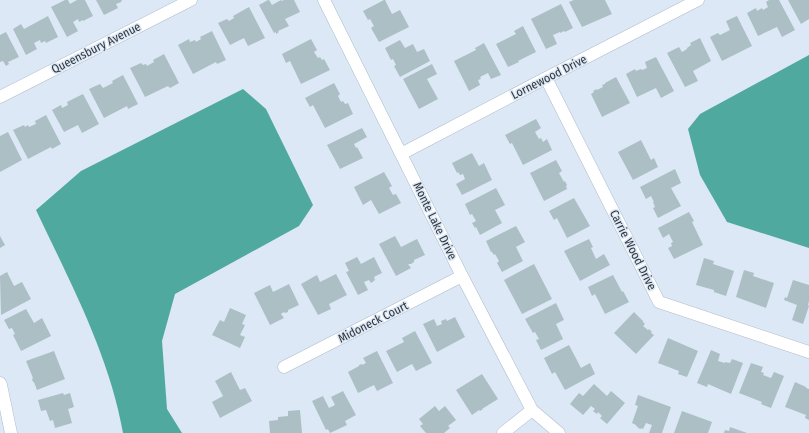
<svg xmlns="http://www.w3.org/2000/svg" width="809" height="433" font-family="'Fira Sans Condensed',sans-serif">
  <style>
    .water { fill: #50a99e }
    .building { fill: #abbfc5 }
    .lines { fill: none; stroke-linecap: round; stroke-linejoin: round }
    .minor-casing { stroke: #b0bbc9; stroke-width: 13 }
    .minor { stroke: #fff; stroke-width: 12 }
    .labels { text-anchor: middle; stroke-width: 3; stroke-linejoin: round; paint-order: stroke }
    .street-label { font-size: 12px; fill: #30353a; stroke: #dce8f6 }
  </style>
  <rect width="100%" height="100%" fill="#dce8f6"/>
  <!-- water -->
  <path class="water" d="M809,55V248L727,222L700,175L688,129L700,114Z
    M243,89L266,109L313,205L299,226L175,294L162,341L167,409L182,433H123C109,354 70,282 36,210L81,171Z"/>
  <!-- building -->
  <path class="building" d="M65,0H68L70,4L77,0H85L93,16L83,21V20L79,22L78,19L73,22L78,31L67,37L51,7Z
    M96,0H122L121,2L116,4L118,8L104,15Z
    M268,0H269L272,5L281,0L282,1L284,0H294L300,12L285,19L289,26L278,31L279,32L276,34V32L274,33L259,5Z
    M384,0H385L392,14L400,10L409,27L379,42L371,28L374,26L370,19L368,20L363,11Z
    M574,0H605L612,14L582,27L569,2Z
    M769,0H779L795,30L782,37L777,27L758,36L747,13L756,8L757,11L762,8L763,10L768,7L766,2Z
    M788,0H809V19L801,24Z
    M561,4L573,28L565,32L564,31L560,33V32L553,35L557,44L546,49L531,19Z
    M249,7L265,38L248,46L244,38L230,45L218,23L227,19L229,21L234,18L233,16Z
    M48,16L58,37L46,43L45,41L41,43L40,40L34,43L37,49L26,55L13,29L21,24L24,29Z
    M737,16L752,46L722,61L710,37L718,33L720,35L730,30L726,21Z
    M523,26L536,52L518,61L519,62L508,67L496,44L516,34L514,31Z
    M212,31L226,60L217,64L216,62L193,74L178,45L189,39L190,42L195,40L196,42L201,39L200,37Z
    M6,32L19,57L8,62L9,64L6,66L3,61L0,62V35Z
    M700,38L711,61L693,71L698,81L685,87L667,53L679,47L682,52L687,49V48L691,45L690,43Z
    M311,39L317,50L314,52L318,58L320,57L322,60L324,59L330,70L301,84L290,61L286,63L282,54Z
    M400,40L405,48L413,44L417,52L424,49L430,61L400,77L394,66L396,65L393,59L391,60L385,48Z
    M484,43L501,75L491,79L488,73L480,77L481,79L478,80L480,85L469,91L454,61L476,50L475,48Z
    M164,54L179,83L170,88L168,86L145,97L130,68L141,63L143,65L146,64L147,66L154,62L153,60Z
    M656,57L674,91L661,98L656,88L637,97L626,74L635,69L636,71L641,69L642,70L647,68L645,62Z
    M432,64L437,74L427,79L438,99L419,109L403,79Z
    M123,75L138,104L128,109L127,106L104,118L89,89L100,84L103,88L113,83L112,81Z
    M616,77L630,103L602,117L591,94L594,92L593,91L597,89V90L603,87L602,85L605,84V83Z
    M334,83L340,94L338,96L341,102L343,101L345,104L348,103L353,114L325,128L313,105L310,107L305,98Z
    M83,94L99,124L82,133L78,125L64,132L52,110L61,105L62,108L68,105L67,102Z
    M46,115L61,144L52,149L51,147L28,159L13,130L24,125L25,127L28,125L29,127L36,124L35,121Z
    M536,119L541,128L535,132L539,139L541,138L543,142L547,139L552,150L523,165L512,143L510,144L505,135Z
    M362,128L367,137L354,144L356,148L357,147L363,158L340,169L327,145Z
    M8,132L22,160L0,172V136Z
    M641,140L651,160L654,158L658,167L633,180L618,152Z
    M472,153L479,166L484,163L492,180L462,195L456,184L465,179L463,174L460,175L458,172L457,173L452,163Z
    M556,160L562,171L559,173L564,182L565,181L567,185L566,186L567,189L544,201L530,173Z
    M675,169L681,183L671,188L681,206L658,218L653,208L655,207L653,202H654L651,196L646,199L640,187Z
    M384,172L392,186L389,188L393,195L396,194L401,203L379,214L371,200L363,205L354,187Z
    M496,188L505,205L495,210L502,223L480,235L476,227L475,228L472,223L476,221L472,214L470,215L465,204Z
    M574,198L590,226L567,238L557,218L554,220L549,211Z
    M689,212L694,221L692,222L703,245L674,259L668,248L672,246L671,243L673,242L669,234L663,238L658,228Z
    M516,226L525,242L516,247L523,261L502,272L497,263L499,261L495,254L494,255L492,252H491L486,241Z
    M0,236L5,245L0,248Z
    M395,236L401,247L417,239L425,255L414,260V262L411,264H408L411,268L396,276L379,244Z
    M589,239L593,247L591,248L596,259L604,254L610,265L580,281L564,251Z
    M357,257L361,264L374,257L382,273L374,277L375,280L371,283L369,280L364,282L368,290L358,295L346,272L349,271L345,263Z
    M704,258L714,261L713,264L734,271L726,296L714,292V290L696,285Z
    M534,264L552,299L522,314L504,280Z
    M744,270L754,273L753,276L774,283L766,308L736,297Z
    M7,272L14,286L22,282L31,299L1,315L0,276Z
    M336,274L347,295L329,304L331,309L318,315L301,284L317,275L320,282Z
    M613,275L622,292L623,291L629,302L605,314L595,294L592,296L588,287Z
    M793,280L809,285V301L808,305L809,306L803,324L792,320L797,305L784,300L785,297L787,298Z
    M289,284L299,305L288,310V312L285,313L284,312L281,314L284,318L270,325L254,293L270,285L273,292Z
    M556,303L564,320L556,324L563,339L541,350L536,340L539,339L535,332L533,333L525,319Z
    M230,308L246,315L242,324L245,325L240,335L245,337L240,348L212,335L220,320L224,322Z
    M26,309L34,323L42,318L51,336L21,351L13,335L15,334L12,328L9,329L4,320Z
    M634,312L643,321V322L645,324L643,326L648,330L649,329L652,332L651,333L654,335L636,354L614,333Z
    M455,317L465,337L437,352L423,324L434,319L437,326L442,324L441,321L446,319L447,321Z
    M415,331L432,363L416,371L412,364L397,372L386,351L404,342L402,338Z
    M668,338L698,351L687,377L678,374L679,371L658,363Z
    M569,345L581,368L590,363L595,374L565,390L555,372L552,374L544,358Z
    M711,350L720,354L718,361L725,363V362L730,363L732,359L743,363L731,394L708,384L707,387L697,383Z
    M54,351L65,379L37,390L34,382H33L32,379L33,378L26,361Z
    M377,351L393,383L377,391L374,385L358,393L348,372L359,366V365L362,364V365L366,363L363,358Z
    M751,363L763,367L761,372L764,373L763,375L771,378L774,372L784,376L771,408L761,404L762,402L739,393Z
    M231,372L240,390L245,388L252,401L220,418L212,402L223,396L215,381Z
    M482,374L498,399L482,409H483L480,411L479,410L472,415L456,390Z
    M795,382L806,387V388L809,389V420L805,418L806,415L785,407Z
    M594,384L607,396L611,391L625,403L607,424L600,418L602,416L598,412L597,414L593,411L595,409L591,406L583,415L570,404L579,393L583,396Z
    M343,391L356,415L345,421L347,425L330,433L328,429L326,430L312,401L323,396L329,408L335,405L331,397Z
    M63,393L64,395L70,393L74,407L68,409L72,423L55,428L53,420L50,421L46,410L41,411L38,400Z
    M638,395L671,407L662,433H649L652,425L646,423L643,429L641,428V429L638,428V427L636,426V425L632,423L638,406L635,405Z
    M435,406L439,411L445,406L456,420L448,426L450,428L444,433H426L420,426L423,424L419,419Z
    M300,410L302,433H270L269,421L278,420V417L288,416V411Z
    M682,411L712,422L708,433H674Z
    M730,427L747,433H724L725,430L729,431Z"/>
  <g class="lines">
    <defs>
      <path id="minor" d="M324,0L462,276L532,410L559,433
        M546,78L659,302L809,352
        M0,97L191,0
        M401,154L546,78L698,0
        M284,367L462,276
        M0,383L1,385L11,433
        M503,433L532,410"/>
    </defs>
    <!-- minor casing -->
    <use href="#minor" class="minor-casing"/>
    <!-- minor -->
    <use href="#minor" class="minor"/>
  </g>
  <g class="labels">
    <!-- street labels -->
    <g class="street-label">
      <text transform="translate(96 48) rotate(-27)" y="4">Queensbury Avenue</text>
      <text transform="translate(549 77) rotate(-27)" y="4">Lornewood Drive</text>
      <text transform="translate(435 221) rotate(64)" y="4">Monte Lake Drive</text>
      <text transform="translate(633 250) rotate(63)" y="4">Carrie Wood Drive</text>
      <text transform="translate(373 322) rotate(-27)" y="4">Midoneck Court</text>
    </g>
  </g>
</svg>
